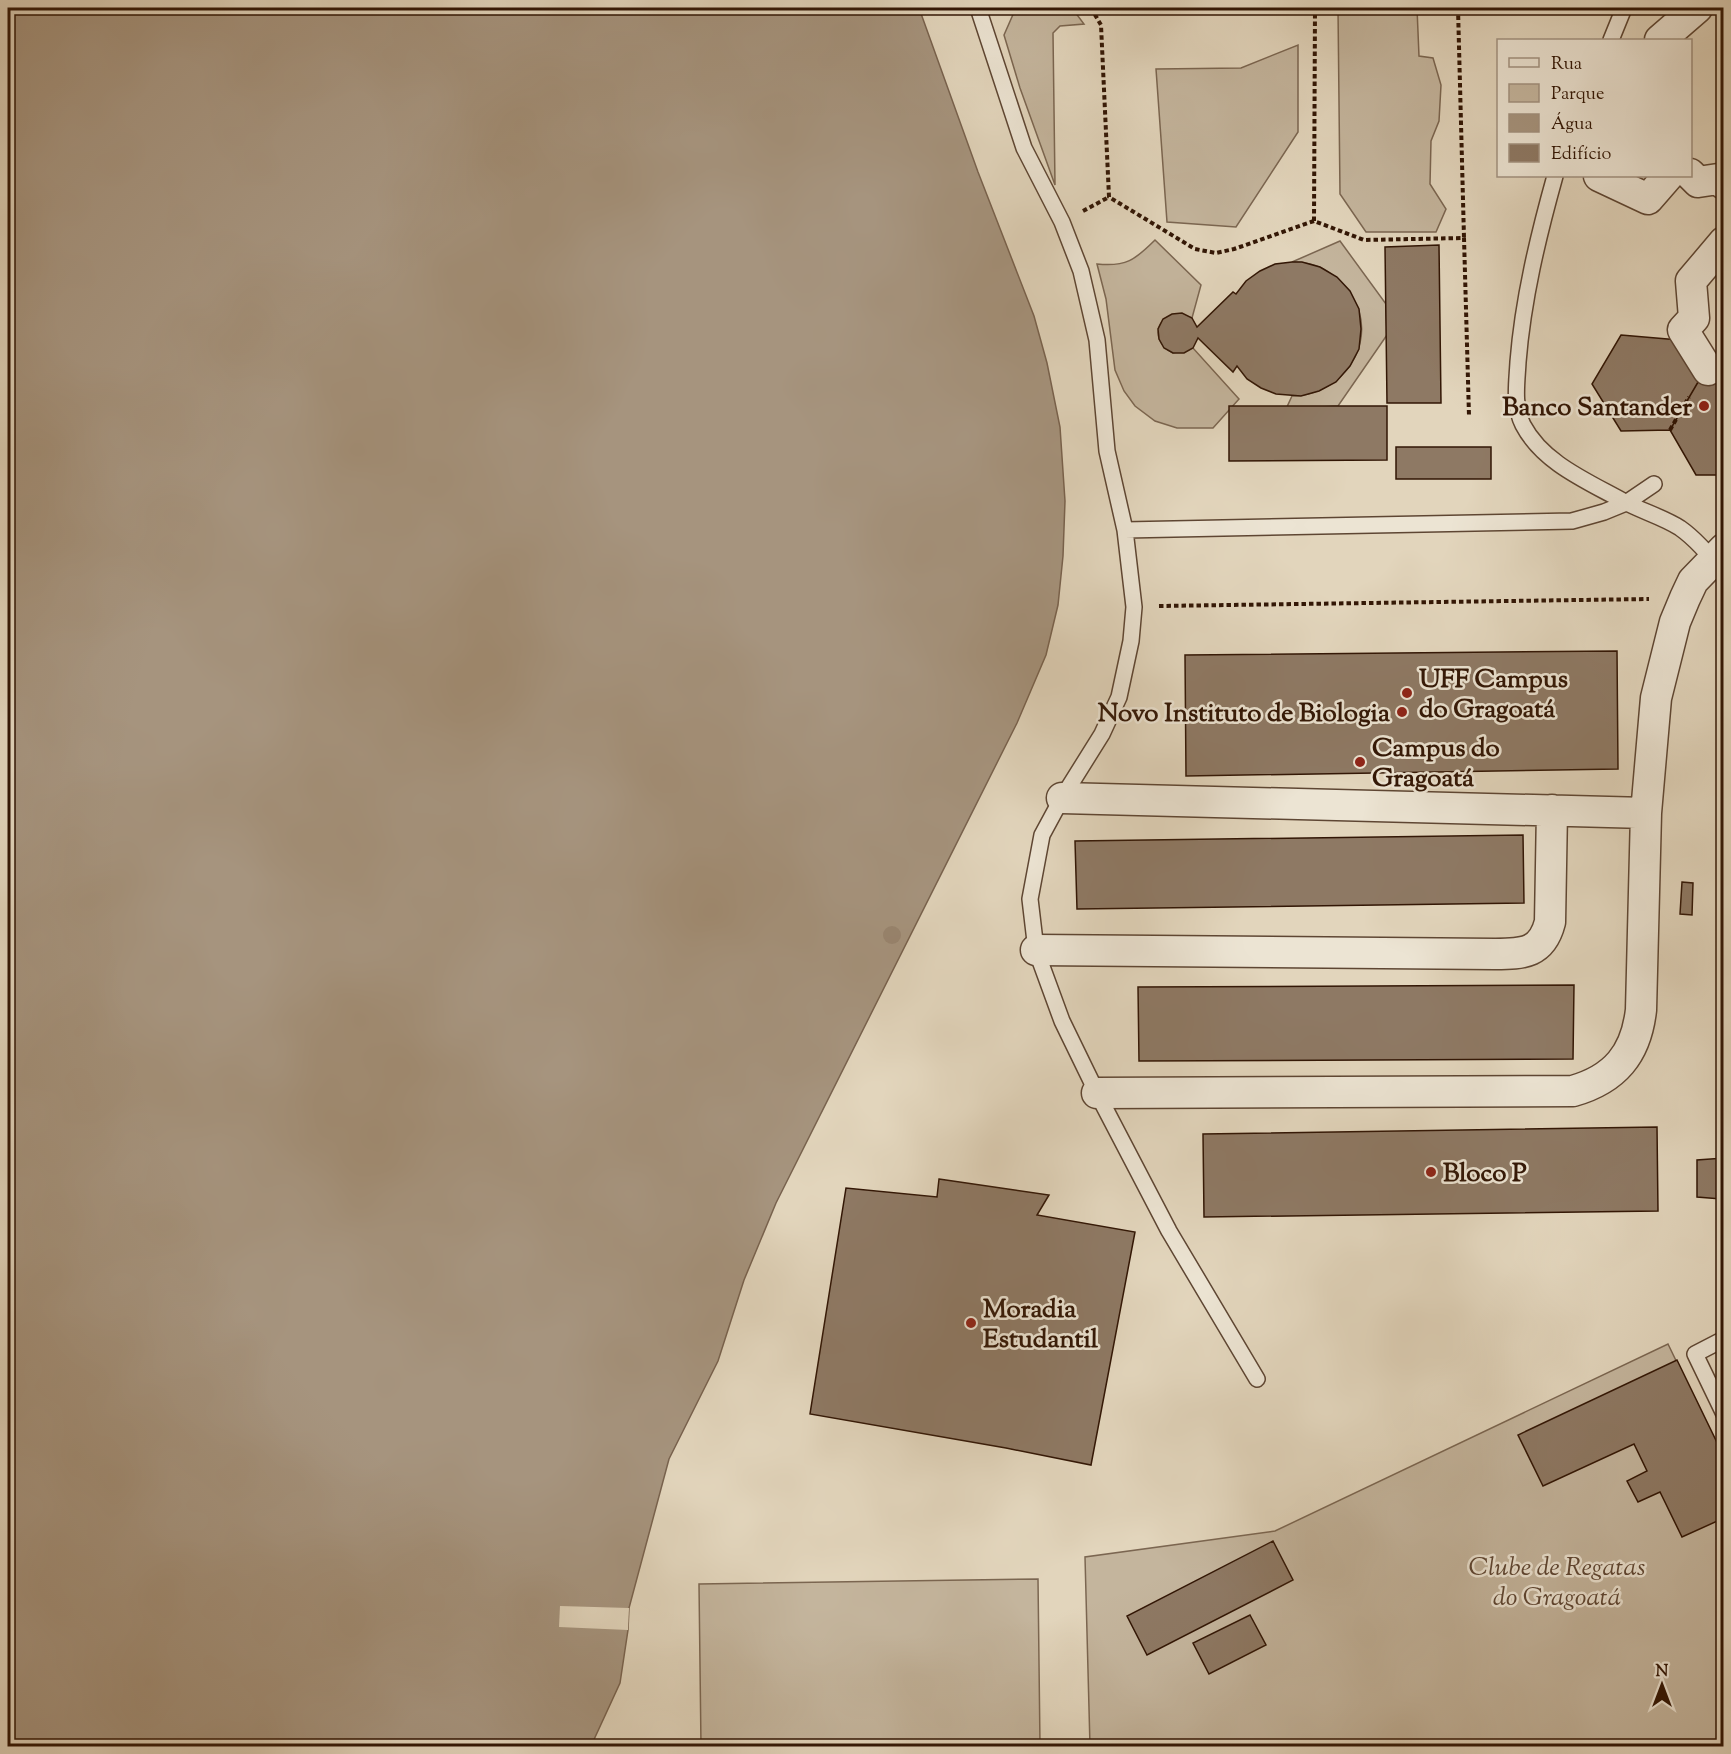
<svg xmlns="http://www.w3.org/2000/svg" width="1731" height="1754" font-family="'Sorts Mill Goudy',serif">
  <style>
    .green { fill: #c4b59d; stroke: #7b6651; stroke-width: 1.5 }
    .water { fill: #a6947e; stroke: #78624e; stroke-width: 1.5 }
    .pier { fill: #e2d5bc }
    .building { fill: #8e7964; stroke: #321605; stroke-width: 1.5 }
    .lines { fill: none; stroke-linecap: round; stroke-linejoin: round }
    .lane-casing { stroke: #5e4633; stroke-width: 18 }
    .street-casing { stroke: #5e4633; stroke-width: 33 }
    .path { stroke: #321605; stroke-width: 4; stroke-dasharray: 4.5 3; stroke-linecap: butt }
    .lane { stroke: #ece4d3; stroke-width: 15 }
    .street { stroke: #ece4d3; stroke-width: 30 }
    .tree { fill: #998671 }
    .poi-dot { fill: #8f2418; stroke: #ece4d3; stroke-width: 2 }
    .labels { text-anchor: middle; stroke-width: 5; stroke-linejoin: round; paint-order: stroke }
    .poi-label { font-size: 26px; font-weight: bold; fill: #321605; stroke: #ece4d3; text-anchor: start }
    .park-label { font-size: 26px; font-style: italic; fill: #5e4633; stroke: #ece4d3 }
  </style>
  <rect width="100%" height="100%" fill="#e2d5bc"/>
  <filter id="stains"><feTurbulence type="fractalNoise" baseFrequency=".00333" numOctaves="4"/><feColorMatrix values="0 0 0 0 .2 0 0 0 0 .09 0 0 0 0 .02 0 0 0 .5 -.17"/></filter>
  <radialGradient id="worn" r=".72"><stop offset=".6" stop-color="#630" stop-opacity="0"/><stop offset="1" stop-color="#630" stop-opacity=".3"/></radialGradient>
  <!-- green -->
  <path class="green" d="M1028,8H1072L1084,24L1060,26L1053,33L1055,185L1020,88L1004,35L1015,10Z
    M1417,8L1419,56L1433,58L1441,85L1439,121L1431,141L1430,184L1446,209L1436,232H1366L1340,194L1338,9Z
    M1298,45V132L1236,227L1167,222L1156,69L1241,68Z
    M1155,240L1201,285L1192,318C1161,304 1144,338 1173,353L1193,348L1239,399L1213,428H1177L1155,421L1135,406L1124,391L1115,370L1106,299L1097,264C1126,267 1135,260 1155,240Z
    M1340,241L1386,304L1387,335L1338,406L1286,409L1292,396C1335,396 1372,355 1359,311C1357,304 1350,297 1346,291C1333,271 1317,262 1292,262Z
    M1668,1344L1723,1458V1746H1090L1085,1557L1275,1531Z
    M1038,1579L1040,1746H701L699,1584Z"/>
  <!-- water -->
  <path class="water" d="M8,8H919L978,172L1034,316L1047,363L1060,427L1065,501L1063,556L1058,605L1046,655L1017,723L776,1203L744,1280L718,1361L669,1459L629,1608L628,1630L620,1683L591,1746H8Z"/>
  <!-- pier -->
  <path class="pier" d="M560,1606L629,1608L628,1630L559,1627Z"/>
  <!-- building -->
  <path class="building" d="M1439,245L1441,403H1387L1385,247Z
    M1292,262H1302L1320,267L1337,277L1350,291L1359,309L1361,329L1359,349L1350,366L1336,382L1319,391L1301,396L1276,394L1261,388L1247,379L1237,366L1233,372L1198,338L1193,348L1184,353H1173L1164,348L1159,339L1158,329L1163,319L1172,314L1182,313L1192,318L1197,327L1233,292L1236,294L1246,281L1260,271L1275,264Z
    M1621,335L1679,340L1701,377L1670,430L1621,431L1592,384Z
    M1701,377L1706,382H1724V475H1696L1670,430Z
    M1229,406H1387V460L1229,461Z
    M1396,447H1491V479H1396Z
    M1617,651L1618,769L1186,776L1185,655Z
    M1523,835L1524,903L1077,909L1075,841Z
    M1682,882L1693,883L1692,915L1680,914Z
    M1574,985L1573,1059L1139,1061L1138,987Z
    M1657,1127L1658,1211L1204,1217L1203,1134Z
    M1724,1158L1721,1199L1697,1197V1160Z
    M939,1179L1049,1195L1037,1215L1135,1232L1091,1465L1006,1448L810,1414L846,1188L937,1197Z
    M1677,1360L1724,1457V1518L1682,1537L1660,1492L1638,1502L1627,1481L1647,1471L1634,1444L1543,1486L1518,1435Z
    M1273,1541L1293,1580L1147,1655L1127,1616Z
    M1250,1615L1266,1645L1209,1674L1193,1643Z"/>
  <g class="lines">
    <defs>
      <path id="lane" d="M978,8L1024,148L1062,222L1081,271L1097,340L1107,451L1125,530L1134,607L1131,641L1119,697L1102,734L1062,798L1042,835L1030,899L1036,950L1062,1021L1097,1093L1169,1231L1257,1379
        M1611,40L1624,8
        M1555,176C1538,237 1523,299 1518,362C1517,383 1513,405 1523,425C1543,463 1587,481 1623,501C1641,511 1663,517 1680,528C1697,540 1712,558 1724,574
        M1125,530L1572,521L1604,512L1626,503L1654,484
        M1724,1339L1695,1354L1724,1414"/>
      <path id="street" d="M1660,40L1697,8
        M1690,174L1698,182L1718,179L1724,184
        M1599,176L1648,199L1668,176
        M1708,370L1683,330L1694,318L1691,281L1724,242
        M1062,798L1646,813
        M1036,950L1495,954C1524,954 1542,953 1550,922L1552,810
        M1097,1093L1573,1091C1615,1079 1636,1054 1641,1010L1646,813L1656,698L1675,622L1685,598L1693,581L1724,549"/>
    </defs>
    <!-- lane casing -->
    <use href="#lane" class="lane-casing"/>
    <!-- street casing -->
    <use href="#street" class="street-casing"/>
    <!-- path -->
    <path class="path" d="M1091,8L1101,25L1109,197L1195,249L1216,253L1234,249L1314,221L1364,240L1464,238L1469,416
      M1458,8L1464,238
      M1083,211L1109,197
      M1314,221L1315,8
      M1670,430L1689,397
      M1159,606L1649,599"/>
    <!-- lane -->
    <use href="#lane" class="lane"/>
    <!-- street -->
    <use href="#street" class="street"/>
  </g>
  <!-- trees -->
  <circle class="tree" cx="892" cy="935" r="9"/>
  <!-- markers -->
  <g class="poi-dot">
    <circle cx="1704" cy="406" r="6"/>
    <circle cx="1407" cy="693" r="6"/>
    <circle cx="1402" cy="712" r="6"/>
    <circle cx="1360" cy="762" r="6"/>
    <circle cx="1431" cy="1172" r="6"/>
    <circle cx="971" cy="1323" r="6"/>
  </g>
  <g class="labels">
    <!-- poi labels -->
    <g class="poi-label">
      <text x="1692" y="415" text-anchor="end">Banco Santander</text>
      <text x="1419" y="687">UFF Campus<tspan x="1419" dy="30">do Gragoatá</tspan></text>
      <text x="1390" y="721" text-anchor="end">Novo Instituto de Biologia</text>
      <text x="1372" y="756">Campus do<tspan x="1372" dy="30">Gragoatá</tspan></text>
      <text x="1443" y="1181">Bloco P</text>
      <text x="983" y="1317">Moradia<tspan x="983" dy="30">Estudantil</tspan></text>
    </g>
    <!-- park labels -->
    <g class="park-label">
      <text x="1557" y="1575">Clube de Regatas<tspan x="1557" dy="30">do Gragoatá</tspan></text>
    </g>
  </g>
  <!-- margin -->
  <rect width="1731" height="1754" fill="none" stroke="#e2d5bc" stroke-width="30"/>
  <rect x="9" y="9" width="1713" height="1736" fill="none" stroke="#321605" stroke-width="3"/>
  <rect x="15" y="15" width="1701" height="1724" fill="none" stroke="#321605" stroke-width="1.5"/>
  <!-- legend -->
  <rect x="1497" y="39" width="195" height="138" fill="#ece4d3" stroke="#a29281" stroke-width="1.5"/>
  <rect x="1509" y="58" width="30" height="9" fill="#ece4d3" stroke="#a29281" stroke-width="1.5"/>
  <text x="1551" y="69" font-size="18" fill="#321605">Rua</text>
  <rect x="1509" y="84" width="30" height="18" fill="#c4b59d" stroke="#a29281" stroke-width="1.5"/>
  <text x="1551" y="99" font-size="18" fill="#321605">Parque</text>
  <rect x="1509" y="114" width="30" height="18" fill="#a6947e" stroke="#a29281" stroke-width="1.5"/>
  <text x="1551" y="129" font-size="18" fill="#321605">Água</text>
  <rect x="1509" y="144" width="30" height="18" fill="#8e7964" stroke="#a29281" stroke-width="1.5"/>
  <text x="1551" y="159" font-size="18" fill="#321605">Edifício</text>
  <!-- north arrow -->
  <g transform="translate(1662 1685)" stroke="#ece4d3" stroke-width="4.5" paint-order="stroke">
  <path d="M0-4.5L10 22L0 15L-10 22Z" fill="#321605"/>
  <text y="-9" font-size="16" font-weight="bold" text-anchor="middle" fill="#321605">N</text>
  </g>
  <rect width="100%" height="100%" filter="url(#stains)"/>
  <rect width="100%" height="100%" fill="url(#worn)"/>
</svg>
